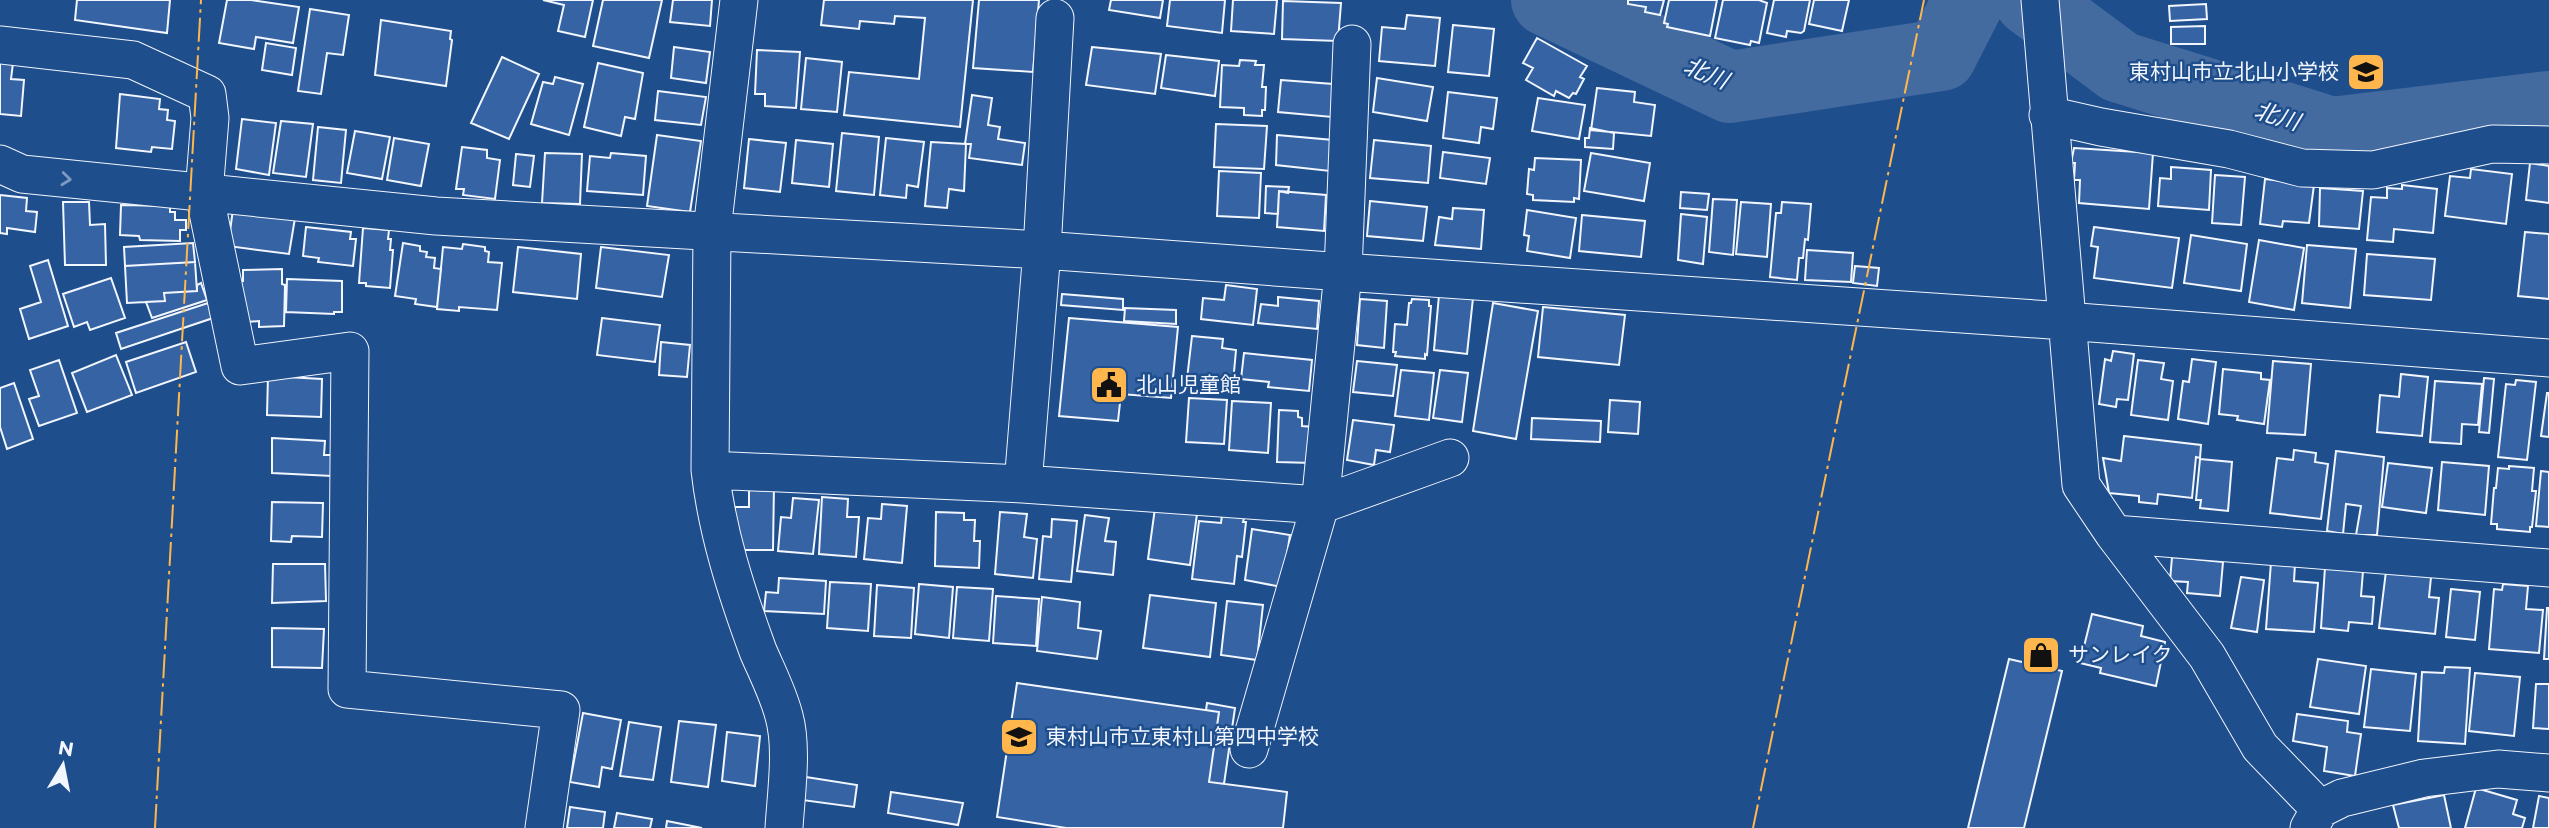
<svg xmlns="http://www.w3.org/2000/svg" width="2549" height="828" font-family="Montserrat,'Noto Sans JP',sans-serif">
  <style>
    .lines { fill: none; stroke-linecap: round; stroke-linejoin: round }
    .river { stroke: #446ba0; stroke-width: 72 }
    .building { fill: #3563a3; stroke: #f2f6ff; stroke-width: 2 }
    .minor-casing { stroke: #f2f6ff; stroke-width: 39 }
    .minor { stroke: #1f4e8c; stroke-width: 37 }
    .power { stroke: #ffb74d; stroke-width: 2; stroke-dasharray: 24 5 3.5 5; stroke-linecap: butt }
    .oneway { stroke: #7e9ac0 }
    .labels { text-anchor: middle; stroke-width: 5; stroke-linejoin: round; paint-order: stroke }
    .poi-label { font-size: 21px; fill: #f2f6ff; stroke: #1f4e8c; text-anchor: start }
    .water-label { font-size: 23px; font-style: italic; fill: #f2f6ff; stroke: #1f4e8c }
  </style>
  <rect width="100%" height="100%" fill="#1f4e8c"/>
  <g class="lines">
    <!-- river -->
    <path class="river" d="M1547,0L1730,87L1941,55L1969,0
      M2030,0L2120,67L2332,133L2549,107"/>
  </g>
  <!-- building -->
  <path class="building" d="M77,0H170L167,33L75,20Z
    M227,0H251L299,7L293,43L256,37L254,49L219,43Z
    M543,0H593L585,37L558,31L564,5Z
    M603,0H662L649,58L593,46Z
    M673,0H712L710,26L670,22Z
    M824,0H973L960,127L844,115L849,72L919,79L925,18L895,16L894,24L860,21L859,29L821,25Z
    M979,0H1039L1033,72L973,68Z
    M1111,0H1163L1160,18L1109,10Z
    M1170,0H1225L1222,33L1167,26Z
    M1233,0H1277L1274,34L1231,31Z
    M1628,0H1664L1660,15L1645,12L1646,7L1628,4Z
    M1669,0H1717L1710,36L1667,27L1668,24L1664,23Z
    M1723,0H1759L1767,3L1759,43L1751,41L1750,45L1715,38Z
    M1774,0H1810L1804,31L1801,33L1787,31L1786,37L1767,33Z
    M1814,0H1849L1842,31L1809,24Z
    M1283,1L1341,3L1338,41L1282,39Z
    M2206,4L2207,19L2170,21L2169,6Z
    M310,9L349,15L343,55L327,53L321,94L298,91Z
    M1407,15L1440,18L1435,66L1379,61L1382,27L1405,29Z
    M381,20L451,31L450,39L452,40L446,86L375,75Z
    M1453,25L1494,29L1489,76L1448,72Z
    M2205,26V44H2171V27Z
    M1537,38L1587,66L1580,77L1584,79L1576,94L1573,93L1569,98L1556,91L1554,96L1526,80L1533,68L1523,63Z
    M266,43L296,48L292,75L262,70Z
    M674,47L710,52L706,83L671,78Z
    M1092,47L1161,54L1155,94L1086,85Z
    M757,50L800,52L796,108L765,106V94H755Z
    M1166,55L1219,61L1215,96L1161,88Z
    M502,57L539,74L509,139L471,123Z
    M806,58L842,62L837,112L801,109Z
    M1240,60L1256,61L1255,65H1264L1262,87H1266L1265,110H1262V116L1244,115V108L1220,107L1222,65L1239,66Z
    M0,61L13,63L11,79L24,80L21,116L0,114Z
    M598,63L643,73L635,119L625,117L621,136L584,127Z
    M555,77L583,84L569,135L531,124L543,82L553,84Z
    M1377,78L1433,87L1427,121L1373,112Z
    M1281,80L1333,84L1332,117L1278,112Z
    M1597,88L1635,92L1634,102L1655,105L1651,136L1591,130Z
    M658,91L706,97L701,125L655,120Z
    M1448,92L1497,98L1493,129L1481,127L1479,143L1443,138Z
    M120,94L160,99L159,109L168,110L167,120L175,121L172,149L152,147L151,152L116,148Z
    M972,95L992,98L988,125L1000,127L998,139L1025,143L1022,165L969,158L971,144H965Z
    M1538,98L1585,105L1579,139L1532,131Z
    M242,119L276,123L269,175L236,169Z
    M281,121L313,124L306,177L273,173Z
    M1216,124L1267,126L1264,169L1214,167Z
    M318,127L346,130L341,183L313,180Z
    M1590,128L1614,133L1613,149L1585,147V138H1589Z
    M355,131L390,137L382,179L347,173Z
    M842,133L879,137L874,195L836,191Z
    M657,135L701,141L690,212L647,206Z
    M1277,135L1333,140L1330,171L1276,165Z
    M394,138L429,144L421,186L387,180Z
    M886,138L924,142L918,187L907,185L906,198L880,195Z
    M749,139L786,143L780,192L744,188Z
    M796,140L833,144L829,187L792,183Z
    M1374,140L1431,146L1428,183L1370,178Z
    M931,142L966,144L964,191L949,189L947,208L925,206Z
    M462,147L487,150V158L500,160L495,199L463,195L464,189H456Z
    M2074,148L2153,153L2149,209L2079,203L2080,180H2074L2075,163H2071Z
    M1443,152L1490,158L1486,184L1440,178Z
    M545,153L582,154L580,204L542,203Z
    M611,153L646,156L643,195L587,191L590,156L610,158Z
    M1591,153L1650,163L1644,201L1584,191Z
    M516,154L534,156L530,187L513,185Z
    M1535,158L1581,160L1579,199L1574,198V202L1533,200V195L1527,194L1529,169L1534,170Z
    M2530,163L2549,166V203L2526,200Z
    M2171,167L2211,170L2209,210L2158,206L2160,178L2171,179Z
    M2471,169L2512,174L2506,224L2445,216L2450,176L2470,178Z
    M1219,171L1261,173L1259,218L1217,216Z
    M2215,175L2245,177L2241,225L2212,223Z
    M2265,179L2314,185L2309,223L2283,221L2282,227L2260,224Z
    M2402,185L2437,189L2433,233L2394,229L2393,242L2367,240L2371,197L2387,198V188L2402,189Z
    M1266,186L1289,187L1288,193L1279,191L1278,214L1265,213Z
    M2320,188L2363,191L2359,229L2319,226Z
    M1279,191L1326,195L1324,231L1277,227Z
    M1681,192L1709,194L1707,210L1680,208Z
    M0,195L27,198L26,211L37,212L35,232L7,228V234L0,233Z
    M1713,199L1737,200L1733,255L1709,252Z
    M1370,201L1427,207L1423,241L1367,236Z
    M63,202H89L90,225L105,224L106,265H65Z
    M1741,202L1771,204L1767,257L1736,254Z
    M1782,202L1811,204L1808,240L1805,239L1803,258H1799L1797,280L1770,277L1776,213H1781Z
    M121,205L170,206V212H175V220H186V230H180V241L140,240L139,236L120,235Z
    M1453,208L1484,210L1481,249L1435,245L1439,217L1452,219Z
    M233,209L295,218L289,254L228,246Z
    M1527,210L1576,218L1570,258L1527,251L1529,236L1524,235Z
    M1681,214L1707,217L1703,264L1678,260Z
    M1582,215L1645,221L1641,257L1579,251Z
    M306,227L351,232L350,239H356L353,266L318,262L319,258L303,256Z
    M2094,227L2179,238L2172,288L2094,278L2098,247L2091,246Z
    M363,228L389,230L388,239H391L390,250H393L390,288L366,286V283H359Z
    M2525,232L2549,234V299L2518,296Z
    M2191,235L2247,244L2241,291L2184,283Z
    M2259,240L2304,248L2294,310L2249,302Z
    M193,243L195,262L125,266L124,247Z
    M403,243L420,246V251L427,252L426,257L435,258L434,268L441,269L437,307L415,304L416,299L395,296Z
    M463,244L485,247V251L489,252L488,262L502,263L497,310L459,307V311L437,309L443,247L462,249Z
    M2307,245L2356,249L2350,308L2302,303Z
    M518,247L581,254L577,299L513,292Z
    M601,247L669,255L662,297L596,288Z
    M1807,250L1853,253L1851,282L1805,280Z
    M2367,254L2435,259L2431,300L2364,295Z
    M48,260L68,326L29,339L20,309L41,302L30,266Z
    M195,262L197,291L164,293L165,301L127,303L125,266Z
    M1855,266L1879,268L1877,286L1853,283Z
    M282,269V284L285,285L284,326L259,327V321L246,322L238,281H243V270Z
    M111,278L125,318L90,330L87,322L74,327L63,294Z
    M287,279L342,281V312H334V314L286,312Z
    M201,283L207,300L152,318L146,302L165,301L164,293L197,291V285Z
    M1226,285L1257,289L1253,325L1201,319L1203,298L1224,300Z
    M1062,294L1123,299V310L1061,305Z
    M1439,295L1473,298L1467,354L1434,350Z
    M1278,297L1319,301L1317,329L1258,323L1261,304L1278,306Z
    M1360,299L1387,301L1384,348L1357,345Z
    M1412,299L1429,300V306H1431L1427,355L1425,354V359L1395,356L1396,352H1393L1395,324L1407,325L1409,303H1411Z
    M208,303L213,318L121,349L116,333Z
    M1493,303L1538,311L1516,439L1473,431Z
    M1543,307L1625,315L1619,365L1538,357Z
    M1125,308L1176,310V324L1124,321Z
    M602,318L660,325L655,362L597,355Z
    M1069,318L1178,327L1171,398L1121,394L1118,421L1059,416Z
    M1192,336L1223,339L1222,348L1236,350L1233,383L1187,379Z
    M186,342L196,372L136,393L126,362Z
    M661,342L690,345L687,377L659,375Z
    M2113,351L2134,354L2128,400L2117,399L2116,407L2099,404L2105,359L2111,361Z
    M1244,353L1312,360L1309,391L1268,387L1269,382L1241,379Z
    M116,355L132,395L87,412L72,373Z
    M2192,359L2216,362L2208,424L2178,419L2183,381L2189,382Z
    M59,360L77,413L39,426L29,399L39,396L30,370Z
    M2138,360L2164,363L2161,379L2173,381L2168,420L2131,415Z
    M1357,361L1397,365L1393,396L1353,392Z
    M2273,361L2311,364L2305,435L2267,433Z
    M2223,369L2261,373V379L2270,380L2264,424L2237,420L2238,416L2219,414Z
    M1401,370L1434,373L1429,420L1395,416Z
    M1440,370L1468,373L1462,422L1433,418Z
    M2401,374L2428,377L2422,436L2377,432L2380,395L2399,397Z
    M268,376L322,379L321,417L267,415Z
    M2484,378L2494,379L2489,433L2479,432Z
    M2516,380L2536,382L2527,460L2498,457L2506,384L2515,385Z
    M2435,381L2482,384L2478,425L2462,424L2461,444L2430,442Z
    M14,383L33,439L7,449L0,427V388Z
    M2547,393H2549V437L2541,436Z
    M1189,398L1227,400L1224,444L1186,442Z
    M1610,400L1640,402L1638,434L1608,432Z
    M1232,401L1271,403L1268,453L1229,450Z
    M1279,410L1298,411V417L1302,418V426L1314,427L1312,463L1277,462Z
    M1532,418L1601,421L1600,442L1531,439Z
    M1353,420L1394,425L1390,452L1376,450L1374,465L1347,460Z
    M2124,436L2201,445L2200,458L2196,457L2192,498L2158,494L2157,504L2139,502V496L2109,493L2103,458L2121,461Z
    M272,438L325,441L324,455H333L332,476L272,473Z
    M2294,450L2316,453L2315,462L2328,464L2321,519L2270,513L2277,458L2293,460Z
    M2336,451L2384,457L2377,535H2356L2361,506L2346,504L2343,534L2327,531Z
    M2200,459L2232,462L2228,511L2200,508L2201,500H2196Z
    M2442,462L2489,466L2485,515L2438,510Z
    M2388,463L2432,468L2426,513L2382,507Z
    M2509,466L2534,468L2532,491H2536L2532,527H2530V532L2497,529V524H2491L2494,488H2496L2498,468L2509,469Z
    M2541,471L2549,472V527L2536,526Z
    M749,484H774L773,550H734L735,507H749Z
    M822,497L848,499L847,517H859L856,557L819,554Z
    M793,498L819,500L813,554L778,551L781,517L791,518Z
    M272,502L323,503L322,537L292,536L291,542L271,541Z
    M882,504L907,506L902,563L864,559L868,518L881,519Z
    M1155,508L1197,514L1190,565L1148,559Z
    M936,512L964,513V520H975L974,541H980L979,568L935,566Z
    M1000,512L1027,514L1024,537L1037,539L1033,578L995,574Z
    M1085,515L1109,518L1105,541L1116,542L1113,575L1077,571Z
    M1222,515L1244,518L1243,522H1246L1242,557L1237,556L1234,584L1192,579L1199,521L1221,523Z
    M1052,519L1077,521L1071,582L1039,579L1043,536L1051,537Z
    M1252,529L1290,535L1282,587L1245,580Z
    M2172,557L2223,562L2220,596L2187,593L2188,582L2170,581Z
    M2271,562L2295,564L2294,581L2318,583L2314,632L2266,629Z
    M273,564H325L326,601L272,603Z
    M2325,567L2363,571L2361,596L2374,597L2372,624L2349,622L2348,631L2321,628Z
    M2386,571L2431,577L2429,597L2439,598L2435,634L2379,628Z
    M2241,577L2264,580L2257,632L2231,628Z
    M779,578L826,581L824,614L764,611L766,592L778,593Z
    M830,582L871,584L868,631L827,628Z
    M919,584L953,587L949,638L915,634Z
    M2503,584L2528,586L2526,609L2543,610L2539,653L2489,649L2494,589L2502,590Z
    M877,585L914,588L911,638L874,636Z
    M957,587L993,589L989,641L953,638Z
    M2451,589L2480,592L2475,640L2446,637Z
    M1150,595L1216,603L1210,657L1143,648Z
    M996,596L1039,599L1036,646L993,643Z
    M1042,597L1080,602L1078,628L1101,631L1097,659L1037,651Z
    M1227,601L1263,605L1257,660L1221,655Z
    M2547,608H2549V659H2544Z
    M2092,614L2143,626L2141,636L2165,642L2156,686L2100,673L2101,668L2080,663Z
    M272,628L324,629L322,668L272,667Z
    M2009,659L2062,671L2024,828H1968Z
    M2318,659L2366,666L2359,714L2310,707Z
    M2445,667L2470,668L2465,744L2418,741L2422,672L2444,673Z
    M2371,669L2416,674L2410,731L2364,727Z
    M2475,673L2520,677L2514,736L2469,731Z
    M1017,683L1219,712L1209,782L1287,792L1283,828H1066L997,817Z
    M2536,684H2549V729L2533,728Z
    M1207,703L1235,708L1224,784L1209,782L1219,712L1206,710Z
    M583,713L621,720L612,769L602,767L599,787L570,782Z
    M2297,714L2348,721L2347,732L2361,734L2355,776L2324,771L2327,747L2293,741Z
    M679,721L716,725L708,787L671,782Z
    M629,722L661,727L653,780L620,776Z
    M727,732L760,736L755,786L722,781Z
    M806,777L857,785L854,807L802,800Z
    M2476,788L2517,800L2513,814L2525,818L2522,828H2465Z
    M891,792L963,803L958,825L888,813Z
    M2444,795L2451,828H2399L2393,805Z
    M2539,796L2549,798V828H2533Z
    M570,807L605,812L603,828H567Z
    M617,813L652,819L650,828H614Z
    M667,821L702,828H666Z"/>
  <g class="lines">
    <defs>
      <path id="minor" d="M739,0L712,230L710,470C717,532 736,591 758,651C767,672 778,693 784,716C793,748 786,794 784,828
        M2040,0L2081,485L2114,534L2207,656L2260,747L2320,809
        M1055,18L1042,250L1023,484L1320,505L1450,458
        M0,45L133,60L207,94L210,118L204,193L240,366L350,351L347,689L561,710L544,828
        M2048,115L2101,127L2229,149L2302,168L2373,170L2492,144L2549,145
        M0,164L22,174L436,216L1042,250L1343,272L2065,321L2549,358
        M710,470L1023,484
        M2114,534L2549,568
        M1249,749L1320,505L1343,272L1352,44
        M2309,828L2320,809L2342,798L2424,778L2498,769L2549,773"/>
    </defs>
    <!-- minor casing -->
    <use href="#minor" class="minor-casing"/>
    <!-- minor -->
    <use href="#minor" class="minor"/>
    <!-- power -->
    <path class="power" d="M155,828L201,0
      M1753,828L1924,0"/>
  </g>
  <!-- one-way arrows -->
  <defs><path id="oneway-chevron" d="M-2-3.5L2.5 0L-2 3.5" fill="none" stroke-width="1.6" stroke-linecap="round" stroke-linejoin="round" transform="scale(1.75)"/></defs>
  <use class="oneway" href="#oneway-chevron" transform="translate(66 179) rotate(6)"/>
  <!-- icons -->
  <defs>
    <symbol id="school-square" viewBox="-11 -11 22 22"><rect x="-9" y="-9" width="18" height="18" rx="4" fill="#ffb74d" stroke="#1f4e8c"/><path d="M0-5L7-2L0 1L-7-2ZM-4 1L0 2.5L4 1V4Q0 6-4 4Z" fill="#111"/></symbol>
    <symbol id="civic-square" viewBox="-11 -11 22 22"><rect x="-9" y="-9" width="18" height="18" rx="4" fill="#ffb74d" stroke="#1f4e8c"/><path d="M-.6-6.5H3V-4.5H.6V-3L4-1V1h2V6H-6V1h2V-1L-.6-3ZM-1.2 2.5V6h2.4V2.5Z" fill="#111"/></symbol>
    <symbol id="shop-square" viewBox="-11 -11 22 22"><rect x="-9" y="-9" width="18" height="18" rx="4" fill="#ffb74d" stroke="#1f4e8c"/><path d="M-5-2.5h2.3a2.7 3.5 0 0 1 5.4 0H5L5.5 6h-11ZM-1.5-2.5h3a1.5 2.3 0 0 0-3 0Z" fill="#111"/></symbol>
  </defs>
  <g fill-rule="evenodd">
    <use href="#school-square" x="2344" y="50" width="44" height="44"/>
    <use href="#civic-square" x="1087" y="363" width="44" height="44"/>
    <use href="#shop-square" x="2019" y="633" width="44" height="44"/>
    <use href="#school-square" x="997" y="715" width="44" height="44"/>
  </g>
  <g class="labels">
    <!-- poi labels -->
    <g class="poi-label">
      <text x="2339" y="79" text-anchor="end">東村山市立北山小学校</text>
      <text x="1136" y="392">北山児童館</text>
      <text x="2068" y="662">サンレイク</text>
      <text x="1046" y="744">東村山市立東村山第四中学校</text>
    </g>
    <!-- water labels -->
    <g class="water-label">
      <text transform="translate(1706 73) rotate(22)" y="8">北川</text>
      <text transform="translate(2277 116) rotate(17)" y="8">北川</text>
    </g>
  </g>
  <!-- north arrow -->
  <g transform="translate(63 765) rotate(10)" stroke="#1f4e8c" stroke-width="5" paint-order="stroke">
  <path d="M0-5L12 26L0 18L-12 26Z" fill="#f2f6ff"/>
  <text y="-10" font-size="19" font-weight="bold" text-anchor="middle" fill="#f2f6ff">N</text>
  </g>
</svg>
